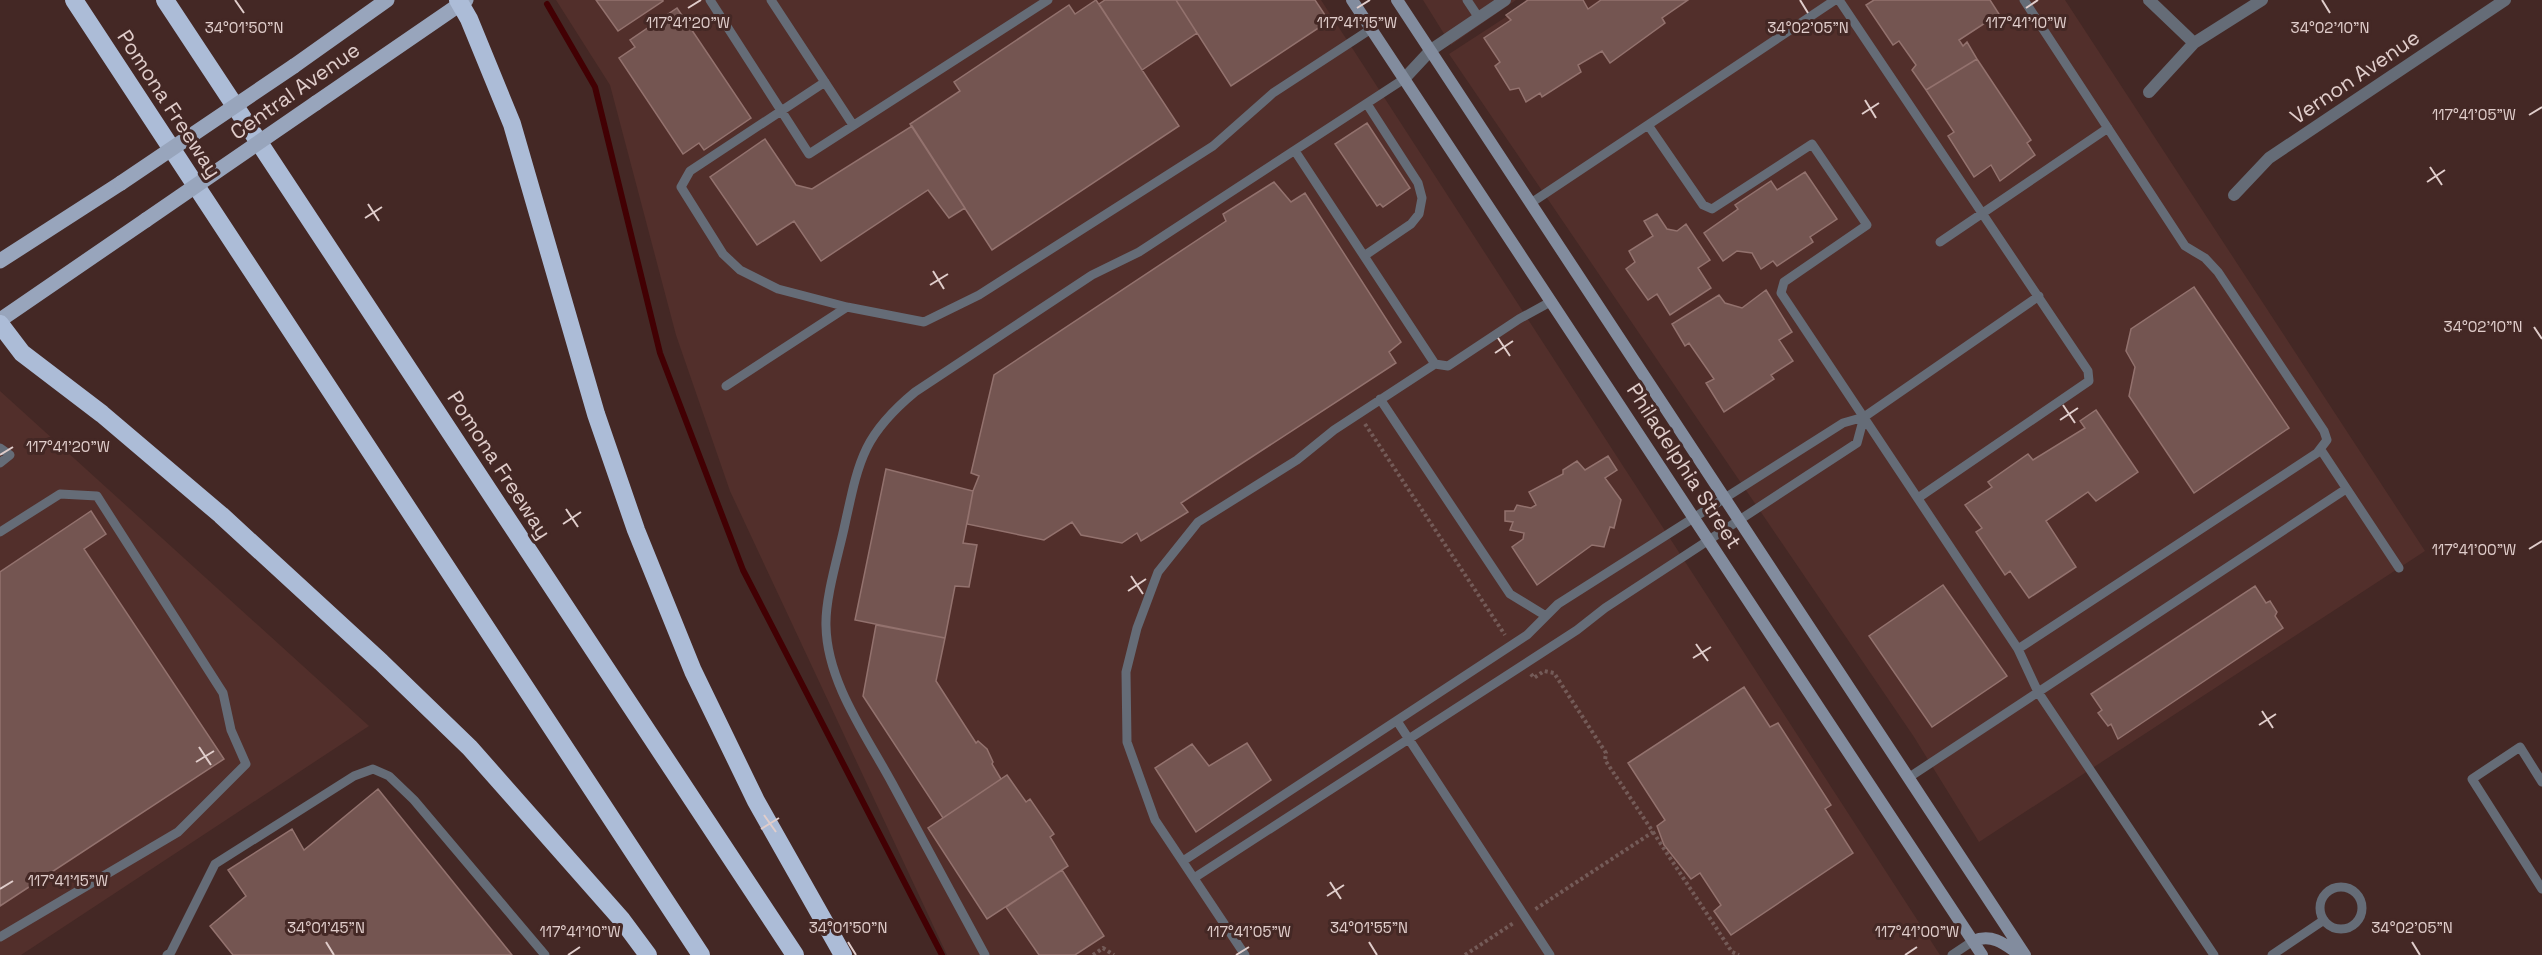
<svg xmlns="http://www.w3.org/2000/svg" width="2542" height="955" font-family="'Space Grotesk',sans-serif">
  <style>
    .built { fill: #522f2b }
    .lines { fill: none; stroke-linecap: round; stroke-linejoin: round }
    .stream { stroke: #420003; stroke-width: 6 }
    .building { fill: #745551; stroke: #93726e; stroke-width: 1.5 }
    .path { stroke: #745b58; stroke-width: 4; stroke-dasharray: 3 3; stroke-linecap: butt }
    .lane { stroke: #656c77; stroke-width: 9 }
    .street { stroke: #656c77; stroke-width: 12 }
    .secondary { stroke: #828c9e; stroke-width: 12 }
    .primary { stroke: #98a5bc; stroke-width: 15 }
    .highway { stroke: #acbcd7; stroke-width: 18 }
    .primary-bridge { stroke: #98a5bc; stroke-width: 15 }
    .ticks { fill: none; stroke: #e0cdcb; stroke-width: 2 }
    .labels { text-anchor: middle; stroke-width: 6; stroke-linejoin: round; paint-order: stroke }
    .street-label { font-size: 21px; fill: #e0cdcb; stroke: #442825 }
    .ticks-label { font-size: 15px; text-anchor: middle; fill: #e0cdcb; stroke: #442825; stroke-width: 6; stroke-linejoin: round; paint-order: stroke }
  </style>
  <rect width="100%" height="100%" fill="#442825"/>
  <!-- built -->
  <path class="built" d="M556,0H1321L1940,955H947L730,491L676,335L610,85Z
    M1423,0H1516L1451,45Z
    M1532,0H2065L2425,551L1979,842L1914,737L1449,54Z
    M0,391L369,726L21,955H0Z"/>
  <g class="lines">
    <!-- stream -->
    <path class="stream" d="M547,4L595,87L660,353L743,570L942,955"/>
  </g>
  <!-- building -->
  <path class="building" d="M596,0H663V1L618,31Z
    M1096,0L1179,126L992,250L910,124L960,91L954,82L1069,5L1075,14Z
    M1105,0H1176L1197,33L1142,70L1099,4Z
    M1176,0H1315L1329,21L1231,86Z
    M1528,0H1583L1588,9L1601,0H1688L1662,18L1665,23L1610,63L1602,51L1578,65L1581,72L1542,97L1540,93L1526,102L1519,88L1510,90L1495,66L1500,62L1484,38L1511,20L1506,15Z
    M1874,0H1990L1999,14L1959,40L1963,46L1967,42L1977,59L1926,90L1912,70L1916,65L1899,41L1893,45L1866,5Z
    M677,8L751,118L704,150L699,143L683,154L619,58L635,47L630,40Z
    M1977,59L2031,140L2027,143L2035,155L2000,181L1991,165L1974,177L1948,136L1954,132L1926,90Z
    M1367,123L1410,188L1383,207L1380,204L1377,206L1335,144Z
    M912,126L965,208L949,218L928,190L821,261L794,221L757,245L710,177L765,139L796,185L812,189Z
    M1805,172L1837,219L1810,237L1813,242L1777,266L1773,261L1761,269L1752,253L1737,251L1723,261L1704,233L1738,209L1735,205L1771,181L1777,190Z
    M1274,182L1291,202L1305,193L1401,342L1389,352L1396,363L1181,503L1188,512L1141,541L1137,533L1122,543L1081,535L1072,522L1044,540L967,524L973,491L979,476L971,473L994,375L1226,221L1223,214Z
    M1657,214L1667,229L1677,231L1686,224L1710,260L1698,268L1711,288L1670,315L1657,294L1648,300L1626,269L1635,262L1629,251L1653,236L1644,221Z
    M2194,287L2289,428L2194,493L2129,396L2135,367L2126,351L2131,329Z
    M1766,290L1792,332L1779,340L1793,361L1771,375L1774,379L1724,412L1706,383L1714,379L1689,343L1685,346L1672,324L1719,295L1725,303L1742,308Z
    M2096,410L2138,472L2096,501L2088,492L2046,521L2076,567L2029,598L2010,571L2005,575L1976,532L1982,528L1965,505L1992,487L1988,482L2028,454L2033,460L2085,428L2080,421Z
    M1608,456L1617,470L1605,478L1621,500L1614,528L1610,527L1604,547L1592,545L1537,585L1512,547L1523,539L1524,533L1510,530L1513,522L1505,521V511H1514L1517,505L1531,508L1536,505L1529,492L1563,474V470L1577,461L1585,470Z
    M886,469L973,491L963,543L977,545L969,587L955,586L945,638L855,620Z
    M91,511L106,534L84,549L224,759L0,906V572Z
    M1943,585L2007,676L1932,727L1869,636Z
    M2255,586L2266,603L2270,601L2277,612L2275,616L2283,628L2118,739L2111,724L2108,726L2098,713L2102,710L2091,694Z
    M876,625L945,638L936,681L976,743L978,741L987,749L993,762L992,764L1001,779L943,818L863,696Z
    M1744,687L1770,727L1778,723L1831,805L1825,809L1853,853L1731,935L1714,911L1721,905L1700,873L1691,879L1664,845L1657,826L1665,820L1628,763Z
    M1247,743L1271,780L1196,832L1155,768L1192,744L1209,766Z
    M1007,775L1026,802L1030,799L1054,834L1050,837L1068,866L987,919L928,828Z
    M378,789L512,955H233L210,926L246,896L228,870L292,829L304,850Z
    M1062,870L1104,936L1075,955H1039L1006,907Z"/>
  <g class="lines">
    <!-- path -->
    <path class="path" d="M1365,424L1505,635
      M1531,674L1534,678L1544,671L1554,673L1606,753L1605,760L1653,832L1534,910
      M1653,832L1732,952L1739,955
      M1093,955L1103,948L1114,955
      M1465,955L1515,922"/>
    <!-- lane -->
    <path class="lane" d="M710,0L809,154L1048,0
      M771,0L853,125
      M1467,0L1479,18
      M1839,0L2088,371L2089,381L1918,498
      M825,82L690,171L681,187L723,254L740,270L778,289L847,307L924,322L979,295L1213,146L1273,93L1371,29
      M1648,125L1703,205L1712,209L1812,144L1867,225L1784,282L1781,293L2018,649L2038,692L2214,955
      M1295,151L1435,364
      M1531,203L1835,0
      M1940,242L2108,128
      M1364,256L1411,224L1419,214L1422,198L1418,183L1367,104
      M726,386L847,307
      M1380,399L1510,594L1546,616
      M0,448L10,455L0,463
      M2321,450L2399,568
      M0,532L60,494L97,496L223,693L231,730L246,764L178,832L0,937
      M2018,649L2317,453L2327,440L2324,431L2218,272L2205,258L2185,246L2024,0
      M1397,721L1550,955
      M1908,778L2346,489
      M2542,782L2520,747L2472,779L2542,889
      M1183,861L1527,635L1558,604L1843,423L1864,417L2039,296
      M1194,878L1577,630L1605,608L1857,443L1864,417
      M2320 908a21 21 0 1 1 42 0a21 21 0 1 1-42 0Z
      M167,955L171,952L215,864L354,776L373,769L389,776L414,800L545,955
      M985,955C954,898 923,841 892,783C866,735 827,682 826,626C825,597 839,553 845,524C859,460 863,435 915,392L1092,275L1139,252L1404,79
      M1245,955L1155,820L1127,742L1126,672L1137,628L1158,572L1198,522L1297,460L1334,430L1435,364L1448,366L1519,319L1552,301
      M1952,955L1973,941
      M2272,955L2324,920"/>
    <!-- street -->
    <path class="street" d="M2149,0L2194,43
      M1404,79L1431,50L1505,0
      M2149,92L2194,43L2262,0
      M2234,195L2269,158L2505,0"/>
    <!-- secondary -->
    <path class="secondary" d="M1352,0L1982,955
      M1397,0L2025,955
      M1973,941C1992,933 2005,944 2020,955"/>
    <!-- primary -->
    <path class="primary" d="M294,66L387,0
      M316,103L466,0
      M0,261L121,183
      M0,320L146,220"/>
    <!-- highway -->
    <path class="highway" d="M74,0L701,955
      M165,0L795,955
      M458,0L469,19L512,124L596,414L636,530L693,671L756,801L843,955
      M0,324L22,353L102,414L221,515L381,662L470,748L622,920L648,955"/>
    <!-- primary-bridge -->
    <path class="primary-bridge" d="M121,183L294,66
      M146,220L316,103"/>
  </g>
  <!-- ticks -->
  <path class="ticks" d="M235,0L244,13M1800,0L1808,13M2322,0L2330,13M688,8L701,0M1357,8L1370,0M2026,8L2038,0M1865,100L1876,118M1862,114L1879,103M2529,115L2542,107M2430,167L2442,185M2427,182L2445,170M368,204L379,221M365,218L382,207M933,271L944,289M930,285L948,274M2534,327L2542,339M1498,338L1510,356M1495,353L1513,341M2063,405L2075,423M2060,420L2078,408M0,455L13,447M566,509L578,527M563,524L581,512M2529,549L2542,541M1131,576L1143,594M1128,591L1146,579M1696,644L1708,661M1693,658L1711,647M2262,711L2273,728M2259,725L2276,714M199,747L211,765M196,762L214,751M764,815L776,832M761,829L779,818M1330,882L1341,899M0,889L13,881M1327,896L1344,885M326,942L334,955M848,942L856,955M1369,942L1377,955M2412,942L2420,955M568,955L580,947M1236,955L1249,947M1905,955L1917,947"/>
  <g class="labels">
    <!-- street labels -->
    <g class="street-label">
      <text transform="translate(2355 77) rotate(-34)" y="7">Vernon Avenue</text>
      <text transform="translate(295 91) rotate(-35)" y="7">Central Avenue</text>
      <text transform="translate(169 104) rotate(57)" y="7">Pomona Freeway</text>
      <text transform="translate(499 465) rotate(57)" y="7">Pomona Freeway</text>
      <text transform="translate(1684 466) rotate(57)" y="7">Philadelphia Street</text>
    </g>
  </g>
  <g class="ticks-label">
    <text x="688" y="28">117°41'20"W</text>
    <text x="1357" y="28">117°41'15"W</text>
    <text x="2026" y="28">117°41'10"W</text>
    <text x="244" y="33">34°01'50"N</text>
    <text x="1808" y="33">34°02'05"N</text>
    <text x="2330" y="33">34°02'10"N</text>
    <text x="2474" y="120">117°41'05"W</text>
    <text x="2483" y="332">34°02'10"N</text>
    <text x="68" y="452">117°41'20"W</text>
    <text x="2474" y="555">117°41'00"W</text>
    <text x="68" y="886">117°41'15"W</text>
    <text x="326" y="933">34°01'45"N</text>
    <text x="848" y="933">34°01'50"N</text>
    <text x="1369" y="933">34°01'55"N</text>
    <text x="2412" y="933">34°02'05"N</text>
    <text x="580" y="937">117°41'10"W</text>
    <text x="1249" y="937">117°41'05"W</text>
    <text x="1917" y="937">117°41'00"W</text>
  </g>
</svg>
